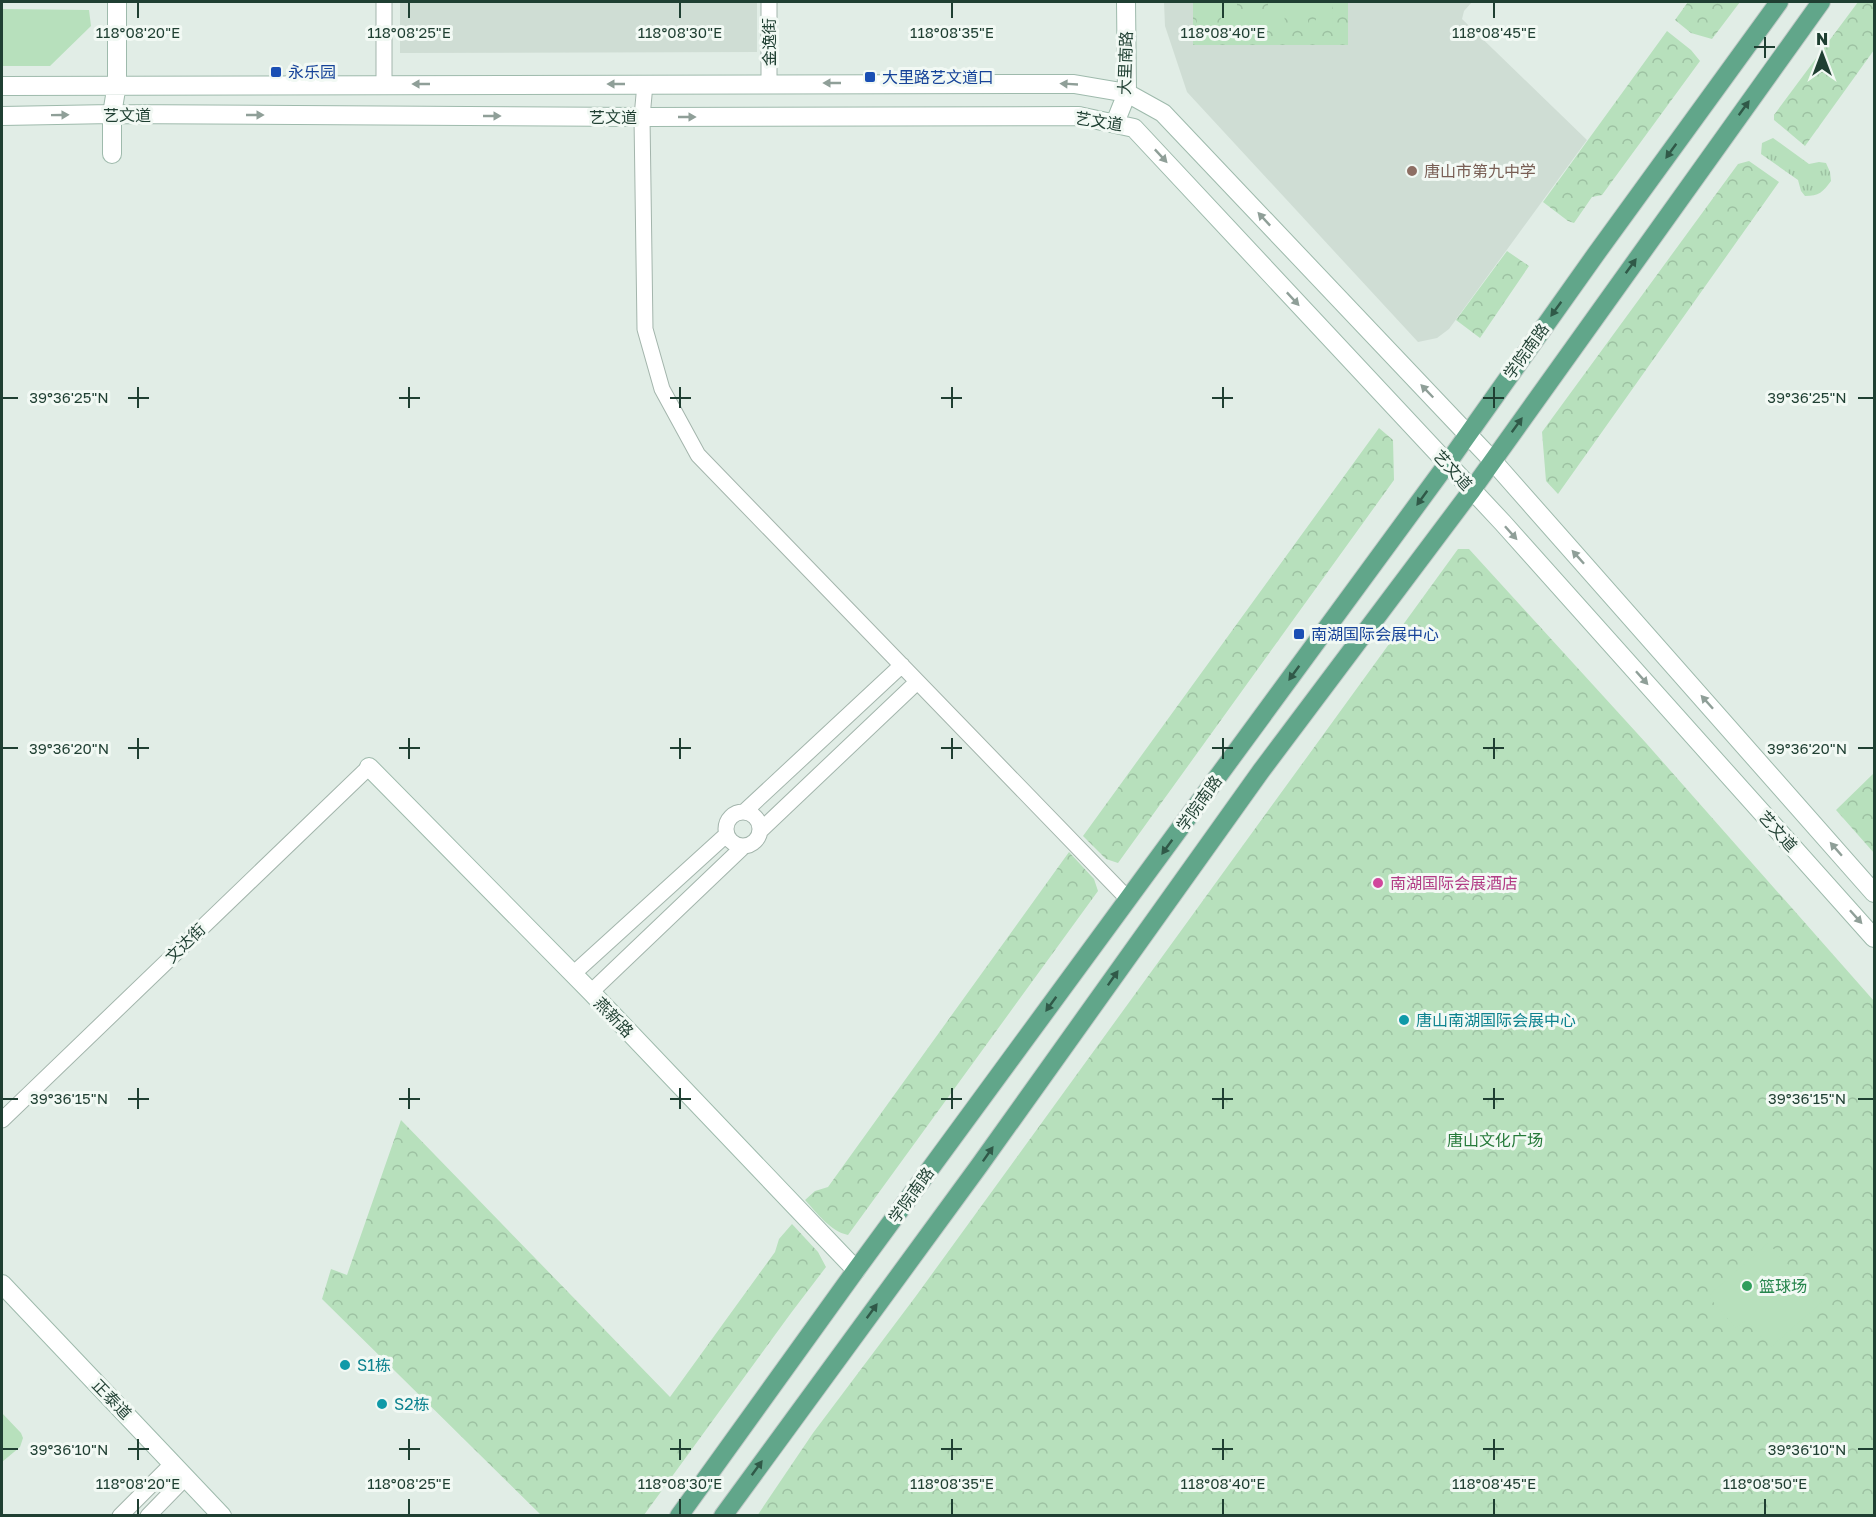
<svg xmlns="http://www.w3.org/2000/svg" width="1876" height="1517" font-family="'Golos Text','Noto Sans SC',sans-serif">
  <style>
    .built { fill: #cfddd4 }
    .grass { fill: url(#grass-tufts) }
    .forest { fill: url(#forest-crowns) }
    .garden { fill: #b7e0bc }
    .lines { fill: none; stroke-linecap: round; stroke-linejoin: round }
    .street-casing { stroke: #a3b5ac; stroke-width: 17 }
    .secondary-casing { stroke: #9ebaac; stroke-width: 20 }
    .primary-casing { stroke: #c0c9c6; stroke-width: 20 }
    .street { stroke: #fff; stroke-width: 15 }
    .secondary { stroke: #fff; stroke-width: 18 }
    .primary { stroke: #61a68a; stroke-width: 18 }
    .oneway { fill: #8f9f98 }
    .oneway2 { fill: #305948 }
    .ticks { fill: none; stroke: #1f3f32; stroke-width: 2 }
    .transit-dot { fill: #1a4fb4; stroke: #f2f9f4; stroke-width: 2 }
    .education-dot { fill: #8d6e63; stroke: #f2f9f4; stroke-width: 2 }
    .hotel-dot { fill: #d1479c; stroke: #f2f9f4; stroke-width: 2 }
    .culture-dot { fill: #0f9aa8; stroke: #f2f9f4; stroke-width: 2 }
    .leisure-dot { fill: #2e9e5b; stroke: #f2f9f4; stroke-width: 2 }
    .labels { text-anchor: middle; stroke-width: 6; stroke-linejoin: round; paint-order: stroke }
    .street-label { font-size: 16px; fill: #1f3f32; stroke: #f2f9f4 }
    .transit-label { font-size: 16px; fill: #164399; stroke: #f2f9f4; text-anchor: start }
    .education-label { font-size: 16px; fill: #785e54; stroke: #f2f9f4; text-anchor: start }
    .hotel-label { font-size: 16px; fill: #b23c85; stroke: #f2f9f4; text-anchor: start }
    .culture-label { font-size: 16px; fill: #0d838f; stroke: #f2f9f4; text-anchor: start }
    .park-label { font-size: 16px; fill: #267a3a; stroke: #f2f9f4 }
    .leisure-label { font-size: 16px; fill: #27864d; stroke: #f2f9f4; text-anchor: start }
    .ticks-label { font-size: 15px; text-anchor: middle; fill: #1f3f32; stroke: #f2f9f4; stroke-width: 6; stroke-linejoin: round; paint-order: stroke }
  </style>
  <defs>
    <pattern id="grass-tufts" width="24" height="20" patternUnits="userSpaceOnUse" patternTransform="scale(1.5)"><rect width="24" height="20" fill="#b7e0bc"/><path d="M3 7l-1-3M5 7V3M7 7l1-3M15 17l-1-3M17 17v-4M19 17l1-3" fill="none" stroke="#9dc1a2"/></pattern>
    <pattern id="forest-crowns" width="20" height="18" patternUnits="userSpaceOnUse" patternTransform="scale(1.5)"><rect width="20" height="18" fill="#b7e0bc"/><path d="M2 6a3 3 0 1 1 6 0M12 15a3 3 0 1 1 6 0" fill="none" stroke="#9dc1a2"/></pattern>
  </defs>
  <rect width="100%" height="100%" fill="#e1ede6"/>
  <!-- built -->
  <path class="built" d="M400,2H757V52L400,53Z
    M1164,2H1472L1464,11L1462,19L1587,140L1449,329L1437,338L1418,342L1187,92L1165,26Z"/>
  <!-- grass -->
  <path class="grass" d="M1773,138L1809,164L1819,162L1826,163L1830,172L1831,181C1823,192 1819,196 1805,196L1801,191L1798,180L1761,154L1762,143Z"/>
  <!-- forest -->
  <path class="forest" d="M1193,2H1348V45H1193Z
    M1688,2H1740L1712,39L1691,33L1675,20Z
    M1858,2H1874V50L1805,146L1774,120V115Z
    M1667,31L1691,50L1700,61L1602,195L1592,197L1574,223L1568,221L1543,202Z
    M1749,161L1779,182L1558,494L1546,481L1542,432L1738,164Z
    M1507,251L1529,266L1480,338L1456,320Z
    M1379,428L1393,440L1394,480L1118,863L1106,859L1083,836Z
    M1458,549H1469L1646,743L1874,1001V1515L757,1516L813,1433L916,1296Z
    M1874,773V853L1836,810Z
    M1069,852L1094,879L1098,891L848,1235C830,1231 817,1213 805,1200L815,1191L828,1187Z
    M401,1120L670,1397L775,1252L779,1239L792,1224L818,1252L826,1267L791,1313L644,1515H541L322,1299L331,1269L347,1275Z"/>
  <!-- garden -->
  <path class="garden" d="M1196,2H1213V30H1197Z
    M1221,2H1237V30H1221Z
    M1244,2H1260L1261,29H1244Z
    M1268,2H1284L1285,29H1268Z
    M1292,2H1308V30H1292Z
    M1316,2H1332L1333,30H1316Z
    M2,9L89,10L91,26L50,66H2Z
    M1768,1243L1822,1302L1771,1347L1746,1320L1736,1328L1708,1296Z
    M2,1413L21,1433L23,1438L20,1447L2,1462Z"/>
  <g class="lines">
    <defs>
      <path id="street" d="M384,2V84
        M769,2V83
        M645,84L642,117L645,329L662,389L698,455L1128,899
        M726 829a17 17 0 1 1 34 0a17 17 0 1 1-34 0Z
        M744,812L902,665
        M761,830L917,682
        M573,974L726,835
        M591,992L743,847
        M2,1120L369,767
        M120,1516L173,1463
        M148,1516L186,1477"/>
      <path id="secondary" d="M2,86L1074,84L1127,93L1163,113L1492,460L1874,893
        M2,116L112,114L642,117L1079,116L1134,128L1503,523L1874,938
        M1115,123L1127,93L1126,2
        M112,154V114L117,84V2
        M369,767L591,992L856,1270
        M2,1284L222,1516"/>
      <path id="primary" d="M679,1516L856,1270L1447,464L1596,254L1779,2
        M723,1516L979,1166L1261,771L1472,490L1821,2"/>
    </defs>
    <!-- street casing -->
    <use href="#street" class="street-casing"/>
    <!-- secondary casing -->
    <use href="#secondary" class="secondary-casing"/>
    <!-- primary casing -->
    <use href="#primary" class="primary-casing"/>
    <!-- street -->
    <use href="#street" class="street"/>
    <!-- secondary -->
    <use href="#secondary" class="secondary"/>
    <!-- primary -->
    <use href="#primary" class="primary"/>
  </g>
  <!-- one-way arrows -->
  <defs><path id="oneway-solid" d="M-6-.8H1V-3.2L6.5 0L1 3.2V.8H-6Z" transform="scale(1.5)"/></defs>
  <g class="oneway">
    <use href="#oneway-solid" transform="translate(832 83) rotate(-180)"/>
    <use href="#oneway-solid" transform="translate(421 84) rotate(180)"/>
    <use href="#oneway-solid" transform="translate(616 84) rotate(180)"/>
    <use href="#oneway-solid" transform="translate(1069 84) rotate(-177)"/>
    <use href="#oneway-solid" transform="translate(60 115) rotate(-1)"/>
    <use href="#oneway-solid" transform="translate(255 115)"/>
    <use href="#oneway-solid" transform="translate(492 116)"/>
    <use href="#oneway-solid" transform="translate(687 117)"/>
    <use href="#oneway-solid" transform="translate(1161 156) rotate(47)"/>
    <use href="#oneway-solid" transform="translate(1264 219) rotate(-133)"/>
    <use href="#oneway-solid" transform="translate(1293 299) rotate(47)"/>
    <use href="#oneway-solid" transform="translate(1427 391) rotate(-134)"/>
    <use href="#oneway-solid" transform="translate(1511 533) rotate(48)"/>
    <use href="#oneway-solid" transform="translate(1578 557) rotate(-132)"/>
    <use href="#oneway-solid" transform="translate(1642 678) rotate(48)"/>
    <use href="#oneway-solid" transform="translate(1707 702) rotate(-132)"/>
    <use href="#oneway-solid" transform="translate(1836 849) rotate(-131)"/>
    <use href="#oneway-solid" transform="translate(1856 917) rotate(48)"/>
  </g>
  <g class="oneway2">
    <use href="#oneway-solid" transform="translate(1744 108) rotate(-54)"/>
    <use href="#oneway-solid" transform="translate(1671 151) rotate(126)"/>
    <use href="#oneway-solid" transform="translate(1631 266) rotate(-54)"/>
    <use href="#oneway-solid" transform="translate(1556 309) rotate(126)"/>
    <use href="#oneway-solid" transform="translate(1517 425) rotate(-54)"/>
    <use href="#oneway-solid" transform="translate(1422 498) rotate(126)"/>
    <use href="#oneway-solid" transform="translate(1294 673) rotate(126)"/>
    <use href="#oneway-solid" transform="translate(1167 847) rotate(126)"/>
    <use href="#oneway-solid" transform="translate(1113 978) rotate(-55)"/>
    <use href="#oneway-solid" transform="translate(1051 1004) rotate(126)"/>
    <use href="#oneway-solid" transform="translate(988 1154) rotate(-55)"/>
    <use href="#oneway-solid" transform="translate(872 1311) rotate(-54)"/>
    <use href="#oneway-solid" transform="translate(757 1468) rotate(-54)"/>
  </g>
  <!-- ticks -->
  <path class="ticks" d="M138,3V18M409,3V18M680,3V18M952,3V18M1223,3V18M1494,3V18M1765,37V58M1754,47H1775M138,387V408M409,387V408M680,387V408M952,387V408M1223,387V408M1494,387V408M3,398H18M128,398H149M399,398H420M670,398H691M941,398H962M1212,398H1233M1483,398H1504M1858,398H1873M138,738V759M409,738V759M680,738V759M952,738V759M1223,738V759M1494,738V759M3,748H18M128,748H149M399,748H420M670,748H691M941,748H962M1212,748H1233M1483,748H1504M1858,748H1873M138,1088V1109M409,1088V1109M680,1088V1109M952,1088V1109M1223,1088V1109M1494,1088V1109M3,1099H18M128,1099H149M399,1099H420M670,1099H691M941,1099H962M1212,1099H1233M1483,1099H1504M1858,1099H1873M138,1439V1460M409,1439V1460M680,1439V1460M952,1439V1460M1223,1439V1460M1494,1439V1460M3,1449H18M128,1449H149M399,1449H420M670,1449H691M941,1449H962M1212,1449H1233M1483,1449H1504M1858,1449H1873M138,1499V1514M409,1499V1514M680,1499V1514M952,1499V1514M1223,1499V1514M1494,1499V1514M1765,1499V1514"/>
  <!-- markers -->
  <g class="transit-dot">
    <rect x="270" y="66" width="12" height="12" rx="3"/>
    <rect x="864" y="71" width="12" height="12" rx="3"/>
    <rect x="1293" y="628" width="12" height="12" rx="3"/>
  </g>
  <circle class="education-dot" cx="1412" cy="171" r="6"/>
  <circle class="hotel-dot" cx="1378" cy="883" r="6"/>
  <g class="culture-dot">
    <circle cx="1404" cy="1020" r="6"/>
    <circle cx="345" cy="1365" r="6"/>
    <circle cx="382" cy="1404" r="6"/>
  </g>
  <circle class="leisure-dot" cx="1747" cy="1286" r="6"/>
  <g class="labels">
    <!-- street labels -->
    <g class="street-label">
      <text transform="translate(769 42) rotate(-90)" y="6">金逸街</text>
      <text transform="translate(1125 63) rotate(-88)" y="6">大里南路</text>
      <text x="127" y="121">艺文道</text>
      <text x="613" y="123">艺文道</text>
      <text transform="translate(1099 121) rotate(9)" y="6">艺文道</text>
      <text transform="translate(1526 351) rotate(-54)" y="6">学院南路</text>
      <text transform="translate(1453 470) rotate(47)" y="6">艺文道</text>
      <text transform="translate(1199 803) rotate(-54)" y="6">学院南路</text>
      <text transform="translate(1778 831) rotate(48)" y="6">艺文道</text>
      <text transform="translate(185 943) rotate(-44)" y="6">文达街</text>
      <text transform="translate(614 1017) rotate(46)" y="6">燕新路</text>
      <text transform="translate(911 1195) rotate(-54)" y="6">学院南路</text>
      <text transform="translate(112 1399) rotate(46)" y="6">正泰道</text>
    </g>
    <!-- transit labels -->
    <g class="transit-label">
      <text x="288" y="78">永乐园</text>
      <text x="882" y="83">大里路艺文道口</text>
      <text x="1311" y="640">南湖国际会展中心</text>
    </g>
    <!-- education labels -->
    <g class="education-label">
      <text x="1424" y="177">唐山市第九中学</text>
    </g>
    <!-- hotel labels -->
    <g class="hotel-label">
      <text x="1390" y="889">南湖国际会展酒店</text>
    </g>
    <!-- culture labels -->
    <g class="culture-label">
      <text x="1416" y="1026">唐山南湖国际会展中心</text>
      <text x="357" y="1371">S1栋</text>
      <text x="394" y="1410">S2栋</text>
    </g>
    <!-- park labels -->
    <g class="park-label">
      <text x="1495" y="1146">唐山文化广场</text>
    </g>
    <!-- leisure labels -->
    <g class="leisure-label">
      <text x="1759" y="1292">篮球场</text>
    </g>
  </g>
  <g class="ticks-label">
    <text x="138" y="38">118°08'20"E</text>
    <text x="409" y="38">118°08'25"E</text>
    <text x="680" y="38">118°08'30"E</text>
    <text x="952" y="38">118°08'35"E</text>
    <text x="1223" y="38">118°08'40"E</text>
    <text x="1494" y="38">118°08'45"E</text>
    <text x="69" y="403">39°36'25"N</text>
    <text x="1807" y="403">39°36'25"N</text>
    <text x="69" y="754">39°36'20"N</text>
    <text x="1807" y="754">39°36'20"N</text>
    <text x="69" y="1104">39°36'15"N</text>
    <text x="1807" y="1104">39°36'15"N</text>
    <text x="69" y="1455">39°36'10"N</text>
    <text x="1807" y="1455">39°36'10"N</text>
    <text x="138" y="1489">118°08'20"E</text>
    <text x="409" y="1489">118°08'25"E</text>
    <text x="680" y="1489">118°08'30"E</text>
    <text x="952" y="1489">118°08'35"E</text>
    <text x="1223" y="1489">118°08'40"E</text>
    <text x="1494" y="1489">118°08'45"E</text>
    <text x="1765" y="1489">118°08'50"E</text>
  </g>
  <!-- border -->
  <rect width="1876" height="1517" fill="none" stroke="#1f3f32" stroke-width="6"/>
  <!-- north arrow -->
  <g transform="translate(1822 54)" stroke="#f2f9f4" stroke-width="4.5" paint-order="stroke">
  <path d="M0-4.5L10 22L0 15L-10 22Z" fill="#1f3f32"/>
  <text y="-9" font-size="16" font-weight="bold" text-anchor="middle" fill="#1f3f32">N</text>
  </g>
</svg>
